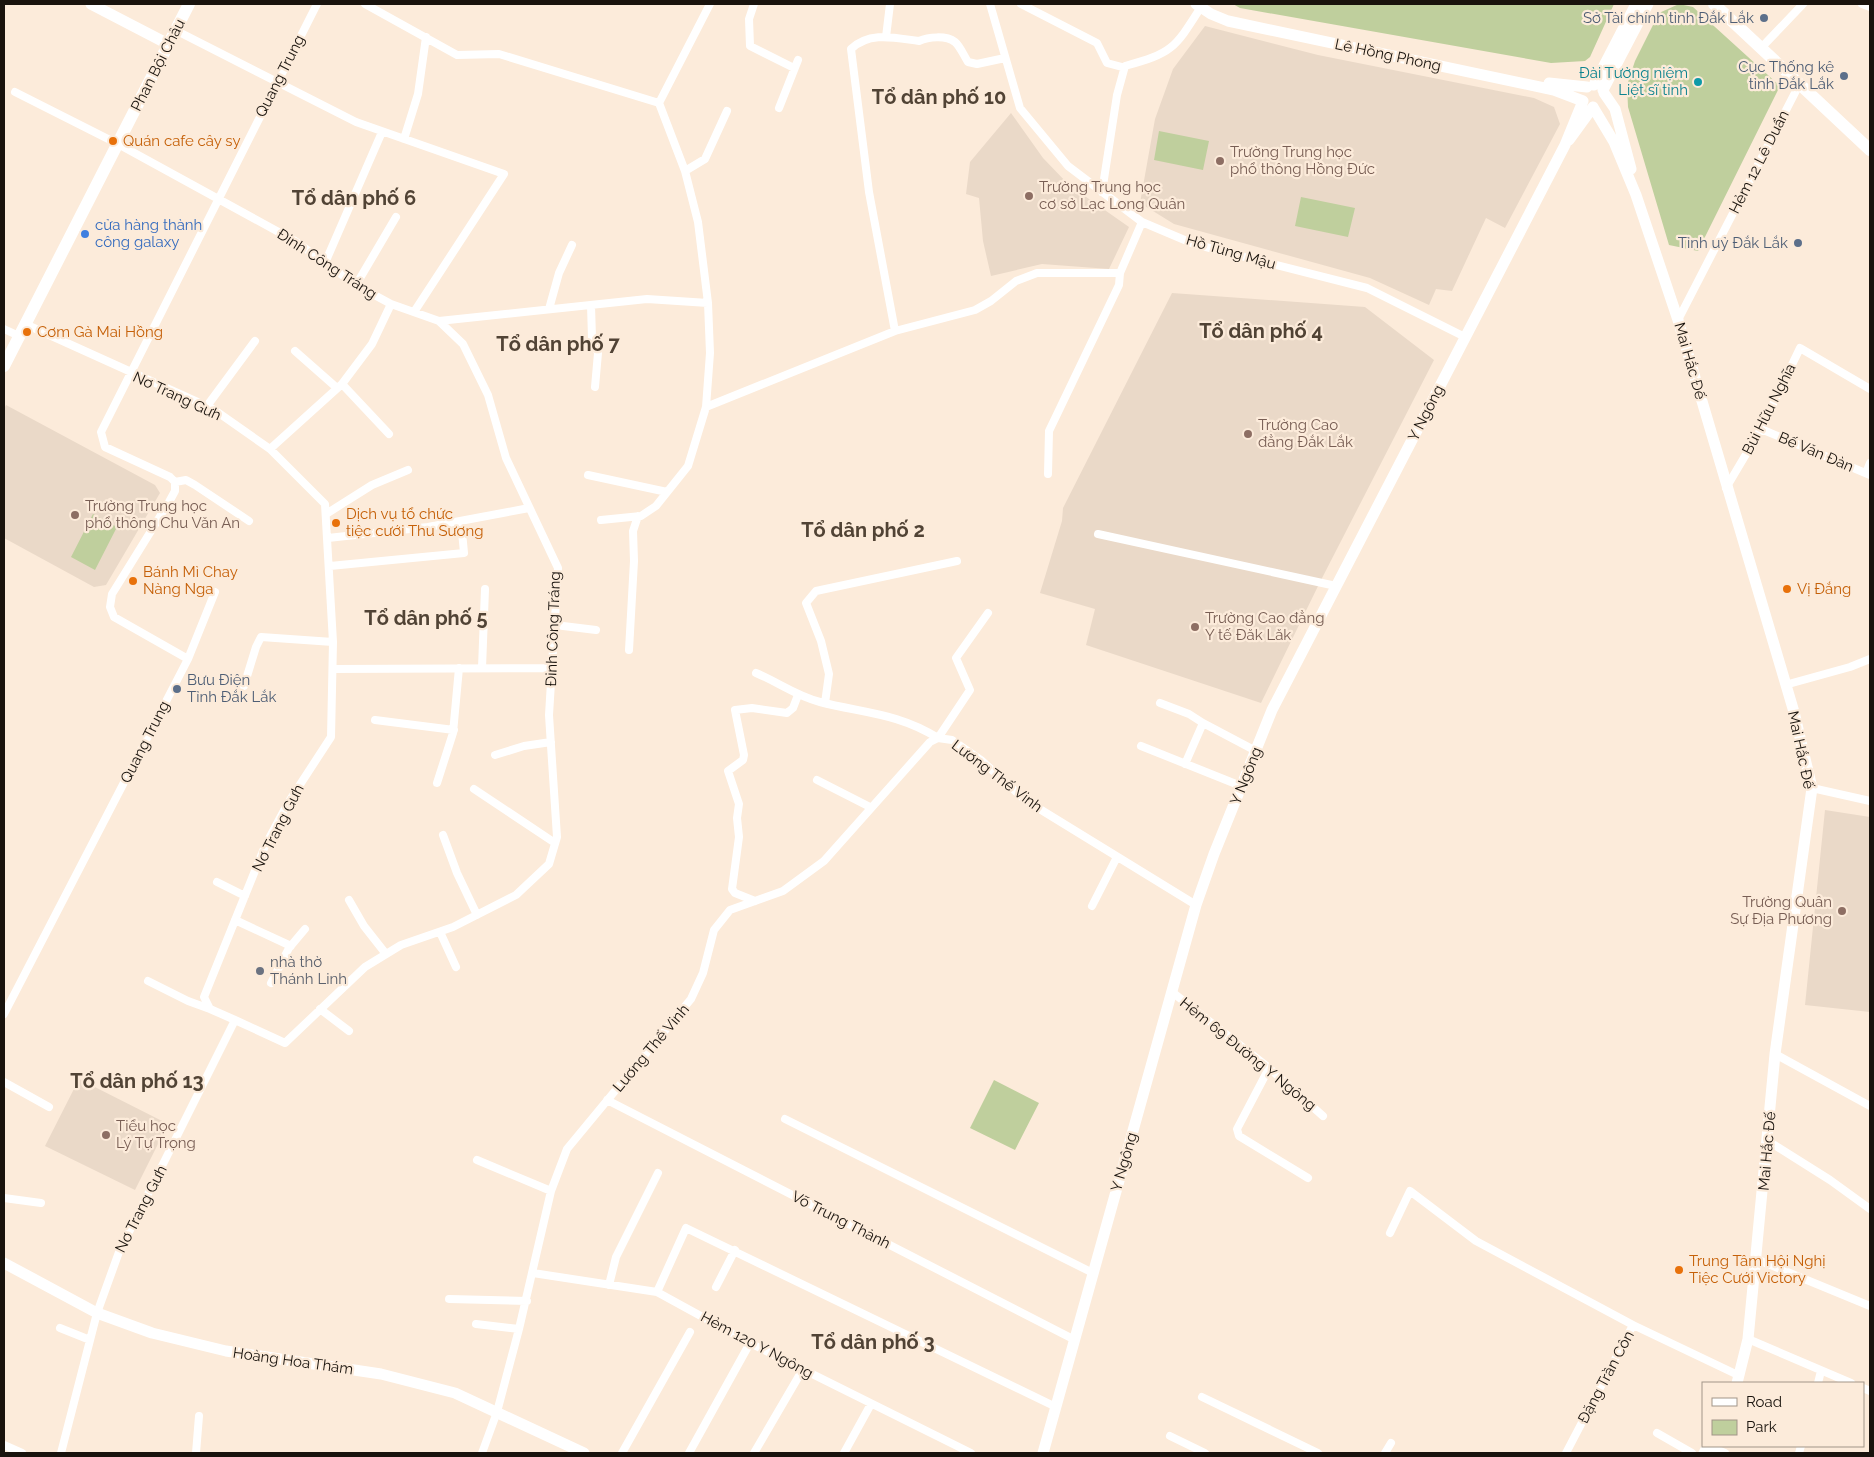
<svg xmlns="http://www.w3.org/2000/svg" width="1874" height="1457" font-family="Raleway,sans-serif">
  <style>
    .education { fill: #ead9c8 }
    .green { fill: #bfcf9d }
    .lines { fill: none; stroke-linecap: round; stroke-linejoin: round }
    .street { stroke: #fff; stroke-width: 8 }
    .secondary { stroke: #fff; stroke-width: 11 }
    .primary { stroke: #fff; stroke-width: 12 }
    .service-dot { fill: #5c6f8a; stroke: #fcebda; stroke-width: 2 }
    .culture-dot { fill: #0f9aa8; stroke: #fcebda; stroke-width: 2 }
    .food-dot { fill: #e8710a; stroke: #fcebda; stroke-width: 2 }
    .education-dot { fill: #8d6e63; stroke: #fcebda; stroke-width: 2 }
    .shop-dot { fill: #3f7fe0; stroke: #fcebda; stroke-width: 2 }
    .worship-dot { fill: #6b7280; stroke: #fcebda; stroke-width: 2 }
    .labels { text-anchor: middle; stroke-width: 4.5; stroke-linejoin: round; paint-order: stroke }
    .service-label { font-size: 15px; fill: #4e5e75; stroke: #fcebda; text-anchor: end }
    .street-label { font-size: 15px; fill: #19130d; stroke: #fcebda }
    .culture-label { font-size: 15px; fill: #0d838f; stroke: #fcebda; text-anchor: end }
    .food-label { font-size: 15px; fill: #c56008; stroke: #fcebda; text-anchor: start }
    .education-label { font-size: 15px; fill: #785e54; stroke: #fcebda; text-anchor: start }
    .shop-label { font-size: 15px; fill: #366cbe; stroke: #fcebda; text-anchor: start }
    .worship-label { font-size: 15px; fill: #5b616d; stroke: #fcebda; text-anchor: start }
    .district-label { font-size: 20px; font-weight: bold; fill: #514335; stroke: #fcebda }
  </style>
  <rect width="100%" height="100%" fill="#fcebda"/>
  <!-- education -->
  <path class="education" d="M1205,26L1318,55L1534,98L1554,107L1560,124L1505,228L1486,218L1452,291L1436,289L1429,305L1370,278L1174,224L1140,203L1155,119L1173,69Z
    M1011,113L1043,158L1069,185L1129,227L1109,269L1042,264L991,276L983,241L979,198L966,194L970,162Z
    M1172,293L1365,307L1434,360L1320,582L1261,703L1086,645L1095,609L1040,593L1062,521L1063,508Z
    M6,405L155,485L160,493L106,585L94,587L4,538V409Z
    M1825,810L1870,817V1012L1805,1005Z
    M79,1079L168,1124L135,1190L45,1146Z"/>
  <!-- green -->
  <path class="green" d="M1233,4H1614L1590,57L1585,61L1551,63L1240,8Z
    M1679,4L1693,7L1780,86L1698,251L1669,245L1628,107L1627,85L1635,61L1659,13Z
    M1159,131L1209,141L1203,170L1154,160Z
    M1301,197L1355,208L1348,237L1295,226Z
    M93,514L117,527L95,570L71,557Z
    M994,1080L1039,1103L1015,1150L970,1128Z"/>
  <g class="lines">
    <!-- street -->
    <path class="street" d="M365,4L457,55L499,54L659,103
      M754,4L749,19L750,46L794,68
      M990,4L1020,108L1068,166L1142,222L1194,244L1367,288L1465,337
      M1021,4L1097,43L1107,63L1122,67
      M1862,4L1870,7
      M175,30L356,122L504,174L414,312
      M886,37L890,4
      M1761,48L1803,4
      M15,92L118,144L295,241L356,285L391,304L439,321L463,344L488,395L506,458L558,568L549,715L557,837L549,864L516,895L453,927L401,945L365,967L285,1043L235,1020
      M779,108L798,60
      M404,139L418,94L426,37
      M685,171L705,159L727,111
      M1102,192L1117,95L1125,66C1173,53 1175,48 1201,7
      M325,263L382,132
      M356,285L396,217
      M591,305L592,338L598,353L595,387
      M549,309L559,273L572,245
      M1678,320L1799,85
      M439,321L647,299L708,303
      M25,324L213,409L270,449L325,504L333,642L331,737L288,803L265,846L204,997L210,1009L235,1020L119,1252L97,1313L61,1453
      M4,329L19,336
      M895,331L869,192L851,49C870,31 895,38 919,41C928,37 946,35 955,42C960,46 964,56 968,62L977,64L1005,58
      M295,351L337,388
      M342,384L389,434
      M207,406L255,341
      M706,407L895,331L975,310L991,301L1016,281L1037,273H1120
      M1761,429L1870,475
      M270,449L342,384L372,344L391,304
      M1866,473L1870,463
      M1048,474L1049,431L1119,285L1120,273L1142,222
      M588,475L667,492
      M175,482L186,480L195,485L249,521
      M1726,488L1761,429L1800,348L1870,389
      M326,514L372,485L408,470
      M601,520L641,516L656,506L688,466L706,407L710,353L708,303L698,222L685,171L659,103L710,4
      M1098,534L1336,586
      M328,538L428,527L529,508
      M330,566L464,553L461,521
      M555,625L596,630
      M629,650L634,561L633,531L638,516
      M188,659L215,592
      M482,668L485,589
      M333,669L552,668
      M756,673C778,682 796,696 820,702C863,713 898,713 938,738L970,690L956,658L988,613
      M1785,685L1850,667L1870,659
      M244,686L256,647L261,637L333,642
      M825,703L829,674L821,641L806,603L816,591L957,561
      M1160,703L1189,714L1203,723
      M375,720L454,730
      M1141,746L1241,786
      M495,755L524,746L551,742
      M1185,764L1203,723L1256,751
      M817,780L870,807
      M437,783L453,733L459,668
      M1812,788L1870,801
      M474,789L555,843
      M443,835L457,873L477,915
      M217,882L245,896
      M349,900L364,926L386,954
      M755,901L735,893L732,889L739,837L737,818L739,804L728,771L743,760L744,755L735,710L752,708L787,713L793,708L798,695
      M1092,906L1117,857
      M235,920L291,946
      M440,932L456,967
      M148,981L188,1001L210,1009
      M271,983L289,948L305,929
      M1172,992L1269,1068L1323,1116
      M320,1009L349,1031
      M4,1014L188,659L114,617L110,607L112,594L169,502L175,491V482L170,477L105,447L101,432L317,4
      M1775,1054L1870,1106
      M1269,1068L1237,1129L1239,1136L1308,1178
      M4,1082L49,1107
      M607,1100L1075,1340
      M785,1119L1093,1273
      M1768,1141L1830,1180L1870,1209
      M477,1160L551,1191
      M4,1198L41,1203
      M1390,1233L1410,1191L1476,1241L1633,1325
      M1756,1259L1870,1306
      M533,1273L657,1292L750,1343L971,1453
      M609,1285L616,1257L658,1173
      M716,1287L735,1250
      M657,1292L686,1228L1056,1407
      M449,1299L527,1301
      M476,1324L519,1329
      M60,1328L90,1340
      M1748,1339L1851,1383
      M1818,1383L1821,1371
      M1863,1388L1870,1391
      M1202,1397L1318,1453
      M1657,1433L1692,1453
      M1170,1436L1205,1453
      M4,1445L22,1453
      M1708,1446L1725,1453
      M196,1453L199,1416
      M482,1453L497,1412L519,1329L551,1191L567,1149L691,999L703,973L714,930L730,910L783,891L824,861L930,742L938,738L952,740L981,760L1025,800L1196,905
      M622,1453L690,1332
      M689,1453L750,1343
      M754,1453L803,1369
      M844,1453L871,1404
      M1385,1453L1391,1443
      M1566,1453L1633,1325L1740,1376
      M1799,1453L1801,1446"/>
    <!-- secondary -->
    <path class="secondary" d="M91,4L168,44
      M1196,4L1211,14L1228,21L1554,90L1583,101
      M1549,83L1587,87
      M1594,85L1636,4
      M1603,90L1648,4
      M1604,93L1615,109L1631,169
      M1593,107L1614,142L1636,195L1678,320L1794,712L1812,788L1775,1054L1748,1339L1737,1383
      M1569,140L1593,107
      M4,1263L97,1313L152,1333L226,1351L381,1374L455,1393L584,1453
      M1043,1453L1196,905L1214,854L1272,710L1565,145L1583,101
      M1704,1453L1708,1446"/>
    <!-- primary -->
    <path class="primary" d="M1714,4L1870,150
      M4,366L189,4"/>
  </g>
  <!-- markers -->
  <g class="service-dot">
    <circle cx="1764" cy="18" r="5"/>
    <circle cx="1844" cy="76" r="5"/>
    <circle cx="1798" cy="243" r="5"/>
    <circle cx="177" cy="689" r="5"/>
  </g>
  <circle class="culture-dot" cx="1698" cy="82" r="5"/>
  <g class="food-dot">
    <circle cx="113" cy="141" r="5"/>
    <circle cx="27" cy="332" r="5"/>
    <circle cx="336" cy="523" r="5"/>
    <circle cx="133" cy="581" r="5"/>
    <circle cx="1787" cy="589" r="5"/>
    <circle cx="1679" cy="1270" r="5"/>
  </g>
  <g class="education-dot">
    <circle cx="1220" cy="161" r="5"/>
    <circle cx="1029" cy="196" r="5"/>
    <circle cx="1248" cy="434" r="5"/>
    <circle cx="75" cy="515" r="5"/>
    <circle cx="1195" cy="627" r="5"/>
    <circle cx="1842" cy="911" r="5"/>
    <circle cx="106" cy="1135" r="5"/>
  </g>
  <circle class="shop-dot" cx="85" cy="234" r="5"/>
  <circle class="worship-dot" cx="260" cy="971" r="5"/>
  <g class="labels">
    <!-- service labels -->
    <g class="service-label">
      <text x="1754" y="23">Sở Tài chính tỉnh Đắk Lắk</text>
      <text x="1834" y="72">Cục Thống kê<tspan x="1834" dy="17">tỉnh Đắk Lắk</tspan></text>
      <text x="1788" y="248">Tỉnh uỷ Đắk Lắk</text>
      <text x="187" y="685" text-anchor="start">Bưu Điện<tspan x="187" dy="17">Tỉnh Đắk Lắk</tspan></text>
    </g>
    <!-- street labels -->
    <g class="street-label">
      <text transform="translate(1388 55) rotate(12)" y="5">Lê Hồng Phong</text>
      <text transform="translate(158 65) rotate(-63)" y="5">Phan Bội Châu</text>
      <text transform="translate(280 76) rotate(-63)" y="5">Quang Trung</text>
      <text transform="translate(1759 162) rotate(-63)" y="5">Hẻm 12 Lê Duẩn</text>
      <text transform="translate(1231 252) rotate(16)" y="5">Hồ Tùng Mậu</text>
      <text transform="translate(327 264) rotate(33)" y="5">Đinh Công Tráng</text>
      <text transform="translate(1690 361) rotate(74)" y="5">Mai Hắc Đế</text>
      <text transform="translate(177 396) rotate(25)" y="5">Nơ Trang Gưh</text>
      <text transform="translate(1769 409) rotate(-63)" y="5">Bùi Hữu Nghĩa</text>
      <text transform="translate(1426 413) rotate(-63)" y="5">Y Ngông</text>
      <text transform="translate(1816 452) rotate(23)" y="5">Bế Văn Đàn</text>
      <text transform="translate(553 629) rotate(-88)" y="5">Đinh Công Tráng</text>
      <text transform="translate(145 742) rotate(-63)" y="5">Quang Trung</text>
      <text transform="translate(1801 750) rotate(78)" y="5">Mai Hắc Đế</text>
      <text transform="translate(997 776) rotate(37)" y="5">Lương Thế Vinh</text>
      <text transform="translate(1246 776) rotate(-68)" y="5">Y Ngông</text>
      <text transform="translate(278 828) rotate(-63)" y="5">Nơ Trang Gưh</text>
      <text transform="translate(651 1048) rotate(-50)" y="5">Lương Thế Vinh</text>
      <text transform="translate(1248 1054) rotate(39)" y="5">Hẻm 69 Đường Y Ngông</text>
      <text transform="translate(1767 1151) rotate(-85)" y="5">Mai Hắc Đế</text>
      <text transform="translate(1124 1162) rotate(-74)" y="5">Y Ngông</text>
      <text transform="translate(141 1209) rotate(-63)" y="5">Nơ Trang Gưh</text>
      <text transform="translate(841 1220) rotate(27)" y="5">Võ Trung Thành</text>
      <text transform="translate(757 1345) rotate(28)" y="5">Hẻm 120 Y Ngông</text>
      <text transform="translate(293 1361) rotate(8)" y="5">Hoàng Hoa Thám</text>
      <text transform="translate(1606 1377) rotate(-62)" y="5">Đặng Trần Côn</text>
    </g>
    <!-- culture labels -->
    <g class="culture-label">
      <text x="1688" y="78">Đài Tưởng niệm<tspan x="1688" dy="17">Liệt sĩ tỉnh</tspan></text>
    </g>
    <!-- food labels -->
    <g class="food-label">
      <text x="123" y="146">Quán cafe cây sy</text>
      <text x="37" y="337">Cơm Gà Mai Hồng</text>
      <text x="346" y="519">Dịch vụ tổ chức<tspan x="346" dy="17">tiệc cưới Thu Sương</tspan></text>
      <text x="143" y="577">Bánh Mì Chay<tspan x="143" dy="17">Nàng Nga</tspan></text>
      <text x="1797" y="594">Vị Đắng</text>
      <text x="1689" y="1266">Trung Tâm Hội Nghị<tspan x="1689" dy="17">Tiệc Cưới Victory</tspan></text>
    </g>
    <!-- education labels -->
    <g class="education-label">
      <text x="1230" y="157">Trường Trung học<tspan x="1230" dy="17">phổ thông Hồng Đức</tspan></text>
      <text x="1039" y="192">Trường Trung học<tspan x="1039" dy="17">cơ sở Lạc Long Quân</tspan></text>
      <text x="1258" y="430">Trường Cao<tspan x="1258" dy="17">đẳng Đắk Lắk</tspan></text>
      <text x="85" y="511">Trường Trung học<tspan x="85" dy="17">phổ thông Chu Văn An</tspan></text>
      <text x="1205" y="623">Trường Cao đẳng<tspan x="1205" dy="17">Y tế Đăk Lăk</tspan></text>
      <text x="1832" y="907" text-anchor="end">Trường Quân<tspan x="1832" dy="17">Sự Địa Phương</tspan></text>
      <text x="116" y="1131">Tiểu học<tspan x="116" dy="17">Lý Tự Trọng</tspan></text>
    </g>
    <!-- shop labels -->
    <g class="shop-label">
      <text x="95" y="230">cửa hàng thành<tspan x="95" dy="17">công galaxy</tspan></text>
    </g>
    <!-- worship labels -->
    <g class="worship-label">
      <text x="270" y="967">nhà thờ<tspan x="270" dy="17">Thánh Linh</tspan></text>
    </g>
    <!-- district labels -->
    <g class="district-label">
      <text x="939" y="104">Tổ dân phố 10</text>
      <text x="354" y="205">Tổ dân phố 6</text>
      <text x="1261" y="338">Tổ dân phố 4</text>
      <text x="558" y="351">Tổ dân phố 7</text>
      <text x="863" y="537">Tổ dân phố 2</text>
      <text x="426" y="625">Tổ dân phố 5</text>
      <text x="137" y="1088">Tổ dân phố 13</text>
      <text x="873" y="1349">Tổ dân phố 3</text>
    </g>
  </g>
  <!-- border -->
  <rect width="1874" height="1457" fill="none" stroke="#19130d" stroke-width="10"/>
  <!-- legend -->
  <rect x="1702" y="1382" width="162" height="65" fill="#fcebda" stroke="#a19588"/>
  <rect x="1712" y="1398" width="25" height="8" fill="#ffffff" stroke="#a19588"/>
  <text x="1746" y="1407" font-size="15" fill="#19130d">Road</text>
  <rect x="1712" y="1420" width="25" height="15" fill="#bfcf9d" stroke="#a19588"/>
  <text x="1746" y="1432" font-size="15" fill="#19130d">Park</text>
</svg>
